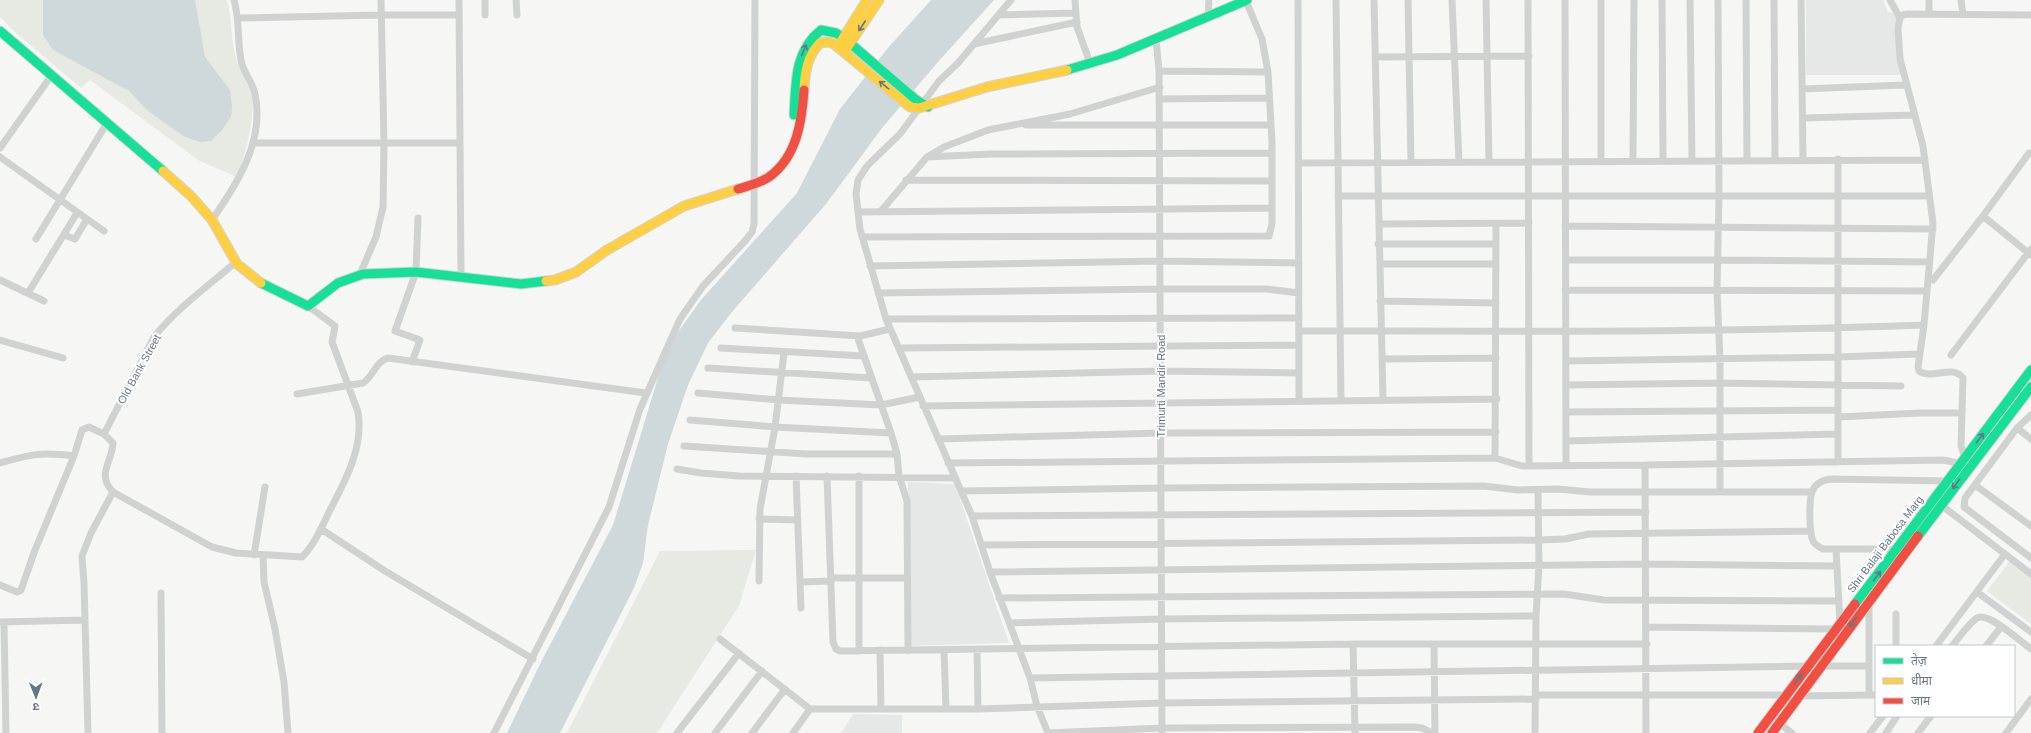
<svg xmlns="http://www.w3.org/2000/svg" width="2031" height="733" font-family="Helvetica,'Noto Sans Devanagari',sans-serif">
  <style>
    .built { fill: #e6e8e8 }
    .green { fill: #e6eae3 }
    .water { fill: #cfd8da }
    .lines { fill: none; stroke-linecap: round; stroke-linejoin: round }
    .fast-casing { stroke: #d1d4d5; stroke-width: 11 }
    .slow-casing { stroke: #d1d4d5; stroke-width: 11 }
    .jam-casing { stroke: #d1d4d5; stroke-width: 11 }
    .street { stroke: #d0d2d2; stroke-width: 7 }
    .fast { stroke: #16e098; stroke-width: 9 }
    .slow { stroke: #ffcf43; stroke-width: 9 }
    .jam { stroke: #f24e42; stroke-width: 9 }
    .oneway { stroke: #657687 }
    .labels { text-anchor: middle; stroke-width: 4; stroke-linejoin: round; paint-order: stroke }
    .street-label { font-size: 11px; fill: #657687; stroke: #fff }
  </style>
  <rect width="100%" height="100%" fill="#f6f7f5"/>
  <!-- built -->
  <path class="built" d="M1806,0H1883L1888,12L1896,13L1900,75H1806Z
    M908,482L955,484L1009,643L908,646Z
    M853,714L902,715V733H841Z"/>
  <!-- green -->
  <path class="green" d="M0,0H227C232,18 231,37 235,54C238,68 246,79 251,91C258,109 244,160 237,177L198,160L90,80L81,88L17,34L0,17Z
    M756,550L739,606L657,733H567L660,551Z
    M2010,561L2031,577V624L1987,591Z"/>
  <!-- water -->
  <path class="water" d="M195,0L205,57L230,90L232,106L231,117L222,130L211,141L200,142L183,136L147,110L129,91L53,50L43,35V0Z
    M931,0H994L937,63L882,128L826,204L731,313L708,343L688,385L668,444L648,525L643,563L634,588L560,733H507L541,662L613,525L661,368L678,332L700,301L797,193L840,109L887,49Z"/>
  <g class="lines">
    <defs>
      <path id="fast" d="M0,31L163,171
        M1067,70L1117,55L1247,0
        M794,115C796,84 794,51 821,30L836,33L844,38L915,99L928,107
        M261,283L308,306L338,283L363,274L416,272L521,284L546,281
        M1918,536L2031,387
        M1855,604L2031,370"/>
      <path id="slow" d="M840,43L867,0
        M847,48L879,0
        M804,90C805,72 807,56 820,43L829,42L834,44L910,107L919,108L987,87L1067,70
        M163,171L191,196L212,220L237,264L261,283
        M546,281L555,280L576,272L607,250L684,206L738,189"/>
      <path id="jam" d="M738,189C748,186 760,183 769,177C797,157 802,121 804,90
        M1758,733L1855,604
        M1772,733L1918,536"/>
    </defs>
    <!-- fast casing -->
    <use href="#fast" class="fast-casing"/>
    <!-- slow casing -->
    <use href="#slow" class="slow-casing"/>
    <!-- jam casing -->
    <use href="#jam" class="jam-casing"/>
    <!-- street -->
    <path class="street" d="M459,0L461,278
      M485,0V15
      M516,0L517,15
      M1011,0L958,63L939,81L900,134L867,166L858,180L856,194L860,229L886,319L972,516L990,572L1030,678L1037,706L1048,733
      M1075,0L1077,27L1090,63
      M1298,0L1299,401
      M1336,0L1341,401
      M1374,0L1383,400
      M1408,0L1411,162
      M1452,0L1459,162
      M1486,0L1489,162
      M1528,0L1529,466
      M1565,0L1566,466
      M1601,0V161
      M1662,0L1663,161
      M1690,0L1692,161
      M1718,0L1719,196L1717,291L1720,359V492
      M1746,0L1747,160
      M1774,0L1775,160
      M1801,0L1803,160
      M1890,0L1900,18
      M1929,0V14
      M1961,0L1963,14
      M999,15L1075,13
      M1208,16L1209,0
      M239,18L381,15H459
      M1156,39L1159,71L1162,733
      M974,44L1077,22
      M1375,57L1529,56
      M1159,71L1268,72
      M1802,89L1905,85
      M1160,99L1269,98
      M1803,118L1915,115
      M1026,125H1270
      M253,143H460
      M0,148L51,76
      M0,157L104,231
      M927,157L991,154L1271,153
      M1838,159V462
      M1633,161L1634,0
      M1299,163L1924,160
      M906,180L1272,181
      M1338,196H1929
      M881,211L927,157L944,147L988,130L1070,114L1160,87
      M858,212L1272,208
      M1983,216L2031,255
      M212,220C237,184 265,141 255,94C253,82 243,73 241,60C237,40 240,20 234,0
      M1379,224L1529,223
      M1565,226L1933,229
      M64,235L75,239L87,219
      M862,237L1269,236L1272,224V142L1268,72L1262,39L1246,1
      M36,239L107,123
      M1378,244H1496
      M1566,260H1718L1929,262
      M1380,264H1495
      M870,266L1160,261L1299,263
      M360,274L376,237L383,207L384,143L381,0
      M0,280L44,301
      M1933,280L1983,216L2029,153
      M1565,290L1927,291
      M28,293L77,213
      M878,293L1160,289H1267L1299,293
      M1380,301L1496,303
      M886,319L1299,318
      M735,328L860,336L890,329
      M1299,331C1507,331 1716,333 1924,325
      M857,336L891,433L897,454L899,476L907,501L908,651
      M0,340L63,358
      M721,348L863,356
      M900,348L1299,345
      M1951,355L2031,249
      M1382,359L1496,358
      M1566,361L1838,357L1919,354
      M412,362L420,340L395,331L416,272L418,218
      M708,368L871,378
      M911,377L1161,371L1299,373
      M1566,385L1720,383L1901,386
      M698,393L779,400L881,405L920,397
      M297,394L363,383C373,377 376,361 388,358L646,393
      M923,406L1497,399
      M1566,412L1838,410
      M2031,415L2017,428L1965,498L1964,507L2031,558
      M1838,417L1920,413H1961
      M690,420L775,427L891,433
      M2017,428L2031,439
      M104,434L154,337C177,308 208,286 236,262
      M938,439L1161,433L1496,432
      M1566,441L1838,434
      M684,446L806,454H897
      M1495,458L1496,223
      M1965,458L1961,446L1963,378C1953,364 1931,380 1919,371L1918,367L1924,325L1933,223L1923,146L1900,59L1898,28L1900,18L1903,15L1907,14L2031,15
      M0,463C31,454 41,452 74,456L82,430L89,427L104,434L113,443C112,463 96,474 113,492L212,547L236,553L302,557C314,545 322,527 329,512C345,481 364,448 358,412L332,342L335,326L308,306
      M948,463L1495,458L1522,466L1645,465
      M677,469L701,473L739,476L955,478
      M796,476L801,608
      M827,476L833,642L836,649L840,651L1353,644H1647
      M1975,485L2031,526
      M961,491L1161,488L1484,486L1518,490L1558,489L1590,492H1812
      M1941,505L2031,574
      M972,516L1646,512
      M759,519L798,520
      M321,529L385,571L533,659
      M981,545L1539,540L1565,539L1589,534L1811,531
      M1836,549L1840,624
      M1896,549H1823C1819,547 1815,545 1813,541C1809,534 1809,500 1812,492C1815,483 1823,480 1831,479L1948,481
      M254,555L265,487
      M263,555L264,582L275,629L284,682L288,733
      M990,572L1647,564L1837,566
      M831,578H907
      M759,581L760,509L775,427L784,353
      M800,582L831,581
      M0,585L17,592L21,590L35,550L74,456
      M1977,592L2031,632
      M161,593L162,733
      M999,598L1564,594L1604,600L1839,601
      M0,622L84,620
      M4,622L6,733
      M1010,623L1162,619L1536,616
      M1647,627L1836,629
      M720,639L810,709H978L1162,703L1536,699
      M1353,644L1355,733
      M1434,644L1435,733
      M1896,646V614
      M1936,646L2005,554
      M1952,646C1959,638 1968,624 1977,618C1988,611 2021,642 2031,649
      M1986,646L2001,627
      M880,650L881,709
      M944,650L946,709
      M977,650L978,709
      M859,651V476
      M1820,666H1868
      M1030,678L1808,666
      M1536,695H1787
      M1869,695V601
      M1798,696L1876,695
      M1779,723L1792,733
      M88,733L84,583L82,556L91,533L113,492
      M494,733L609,507L640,409L680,319L703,286L745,241L752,232L754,224L755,0
      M677,733L739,653
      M715,733L762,671
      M752,733L785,689
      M793,733L810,709
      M1048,733L1162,728L1415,727L1422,728L1432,733
      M1535,733L1536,616L1539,566L1538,490
      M1646,733L1645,465L1944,460L1961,464
      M1870,733L1883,716
      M1886,733L1897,716
      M1918,733L1931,716
      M2006,733L2031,699"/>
    <!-- fast -->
    <use href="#fast" class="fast"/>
    <!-- slow -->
    <use href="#slow" class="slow"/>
    <!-- jam -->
    <use href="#jam" class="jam"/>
  </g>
  <!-- one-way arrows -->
  <defs><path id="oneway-shaft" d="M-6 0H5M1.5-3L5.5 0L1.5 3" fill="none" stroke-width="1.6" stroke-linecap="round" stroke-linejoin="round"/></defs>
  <g class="oneway">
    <use href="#oneway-shaft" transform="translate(862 26) rotate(123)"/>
    <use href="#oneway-shaft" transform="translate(804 50) rotate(-66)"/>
    <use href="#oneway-shaft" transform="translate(884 85) rotate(-141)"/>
    <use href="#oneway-shaft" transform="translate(1980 438) rotate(-53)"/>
    <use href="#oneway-shaft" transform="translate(1956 484) rotate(127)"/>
    <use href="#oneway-shaft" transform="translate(1877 576) rotate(-53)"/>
    <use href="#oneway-shaft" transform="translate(1853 622) rotate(127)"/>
    <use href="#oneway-shaft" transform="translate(1798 679) rotate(-53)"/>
  </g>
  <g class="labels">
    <!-- street labels -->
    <g class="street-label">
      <text transform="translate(139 369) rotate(-61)" y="4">Old Bank Street</text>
      <text transform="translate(1161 386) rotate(-90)" y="4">Trimurti Mandir Road</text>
      <text transform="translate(1885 544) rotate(-53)" y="4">Shri Balaji Babosa Marg</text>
    </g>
  </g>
  <!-- legend -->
  <rect x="1875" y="645" width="140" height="72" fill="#ffffff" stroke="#c1c8cf"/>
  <rect x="1883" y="658" width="20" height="6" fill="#16e098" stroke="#c1c8cf"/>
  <text x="1911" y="665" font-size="12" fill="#657687">तेज़</text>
  <rect x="1883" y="678" width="20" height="6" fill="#ffcf43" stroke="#c1c8cf"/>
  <text x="1911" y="685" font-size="12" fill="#657687">धीमा</text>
  <rect x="1883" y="698" width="20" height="6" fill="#f24e42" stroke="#c1c8cf"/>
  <text x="1911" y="705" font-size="12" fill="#657687">जाम</text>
  <!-- north arrow -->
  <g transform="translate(36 697) rotate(179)" stroke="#ffffff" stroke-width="3" paint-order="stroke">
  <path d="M0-3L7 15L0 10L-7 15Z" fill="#657687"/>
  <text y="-6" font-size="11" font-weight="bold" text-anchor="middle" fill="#657687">उ</text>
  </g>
</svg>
